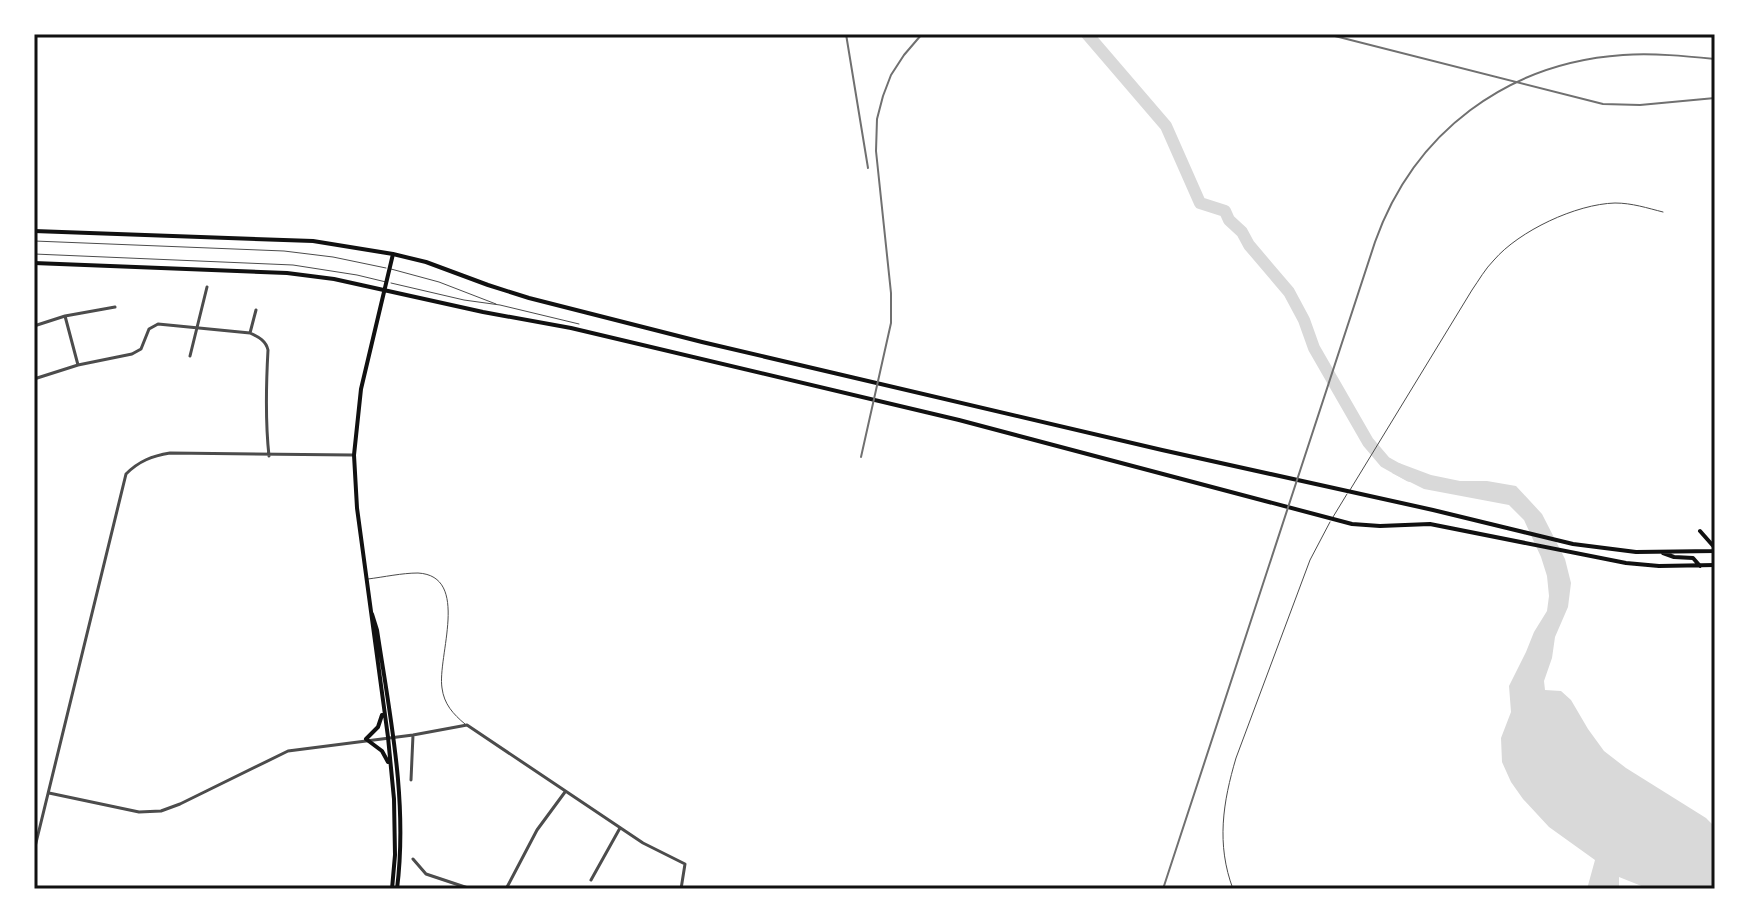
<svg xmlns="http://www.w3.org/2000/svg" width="1749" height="923" font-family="'Work Sans',sans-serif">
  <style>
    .water { fill: #d9d9d9 }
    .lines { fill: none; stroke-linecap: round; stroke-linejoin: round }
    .river { stroke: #d9d9d9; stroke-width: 12 }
    .path { stroke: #111; stroke-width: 1 }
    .service { stroke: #4c4c4c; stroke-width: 1 }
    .minor { stroke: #4c4c4c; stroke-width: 3 }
    .secondary { stroke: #111; stroke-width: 4 }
    .rail { stroke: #707070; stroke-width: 2 }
    .neatline { fill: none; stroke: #111; stroke-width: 3 }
  </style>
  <rect width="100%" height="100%" fill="#fff"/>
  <!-- water -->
  <path class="water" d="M1399,463L1431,475L1460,481H1487L1516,486L1542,514L1565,559L1571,583L1568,607L1555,637L1552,658L1544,681L1545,690L1561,691L1571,700L1588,729L1604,751L1626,768L1706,818L1715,827V889H1649L1619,877V889H1587L1595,860L1549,827L1523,799L1511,782L1502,762L1501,738L1511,712L1509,686L1526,652L1534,632L1547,611L1549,596L1547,576L1541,557L1524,520L1509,505L1424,489L1392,473Z"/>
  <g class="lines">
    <!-- river -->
    <path class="river" d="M1087,34L1166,126L1200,203L1225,211L1229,220L1242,232L1249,245L1289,292L1304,320L1314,348L1368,442L1385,462L1410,476"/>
    <!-- path -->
    <path class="path" d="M1705,34L1715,38"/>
    <!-- service -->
    <path class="service" d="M34,241L284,251L333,257L386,268
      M34,254L293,265L357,275L386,282
      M391,269L439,282L496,304
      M391,283L464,300L500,305L579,324
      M1350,490L1472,290C1479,280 1485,269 1494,260C1519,231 1576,204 1615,203C1632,203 1647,208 1663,212
      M1333,517L1347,494
      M368,579C384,577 402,573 418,573C471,576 437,657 442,688C444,704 453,714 465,724
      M1233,889C1216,844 1223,802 1236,758L1310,560L1330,522"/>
    <!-- minor -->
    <path class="minor" d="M65,316L78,365
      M34,326L65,316L115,307
      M250,333L256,310
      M190,356L207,287
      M34,379L78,365L132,354L141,349L149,329L158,324L250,333C259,337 266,341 268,350C266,386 265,420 269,456
      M411,780L413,735
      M49,793L139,812L161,811L180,804L288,751L413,735L467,725L643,843L685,864L681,889
      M34,851L126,474C139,461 152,456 170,453L352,455
      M413,859L426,874L471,889
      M591,880L620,828
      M506,889L537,830L565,792"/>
    <!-- secondary -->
    <path class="secondary" d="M34,231L313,241L393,254L426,262L488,285L529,298L702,342L1162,450L1433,510L1573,544L1636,552L1715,551
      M34,263L287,273L334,279L483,312L571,328L959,420L1352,524L1380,526L1430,524L1626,563L1659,566L1715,565
      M1700,531L1715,548
      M1663,553L1674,557L1693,558L1700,566
      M372,614L377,630C390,716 408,802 397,889
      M382,715L378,727L366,739L382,751L388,762
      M392,889L395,855L394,799L388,737L357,508L354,455L361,389L393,254"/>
    <!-- rail -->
    <path class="rail" d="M846,34L868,168
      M1327,34L1603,104L1640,105L1715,98
      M861,457L891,323V293L876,151L877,119L883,96L891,75L904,55L922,34
      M1163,889L1375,242C1414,132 1507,63 1623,55C1654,53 1685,56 1715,59"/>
  </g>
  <!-- border -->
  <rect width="1749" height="923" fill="none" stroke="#ffffff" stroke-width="72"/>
  <rect x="36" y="36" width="1677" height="851" class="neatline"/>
</svg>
